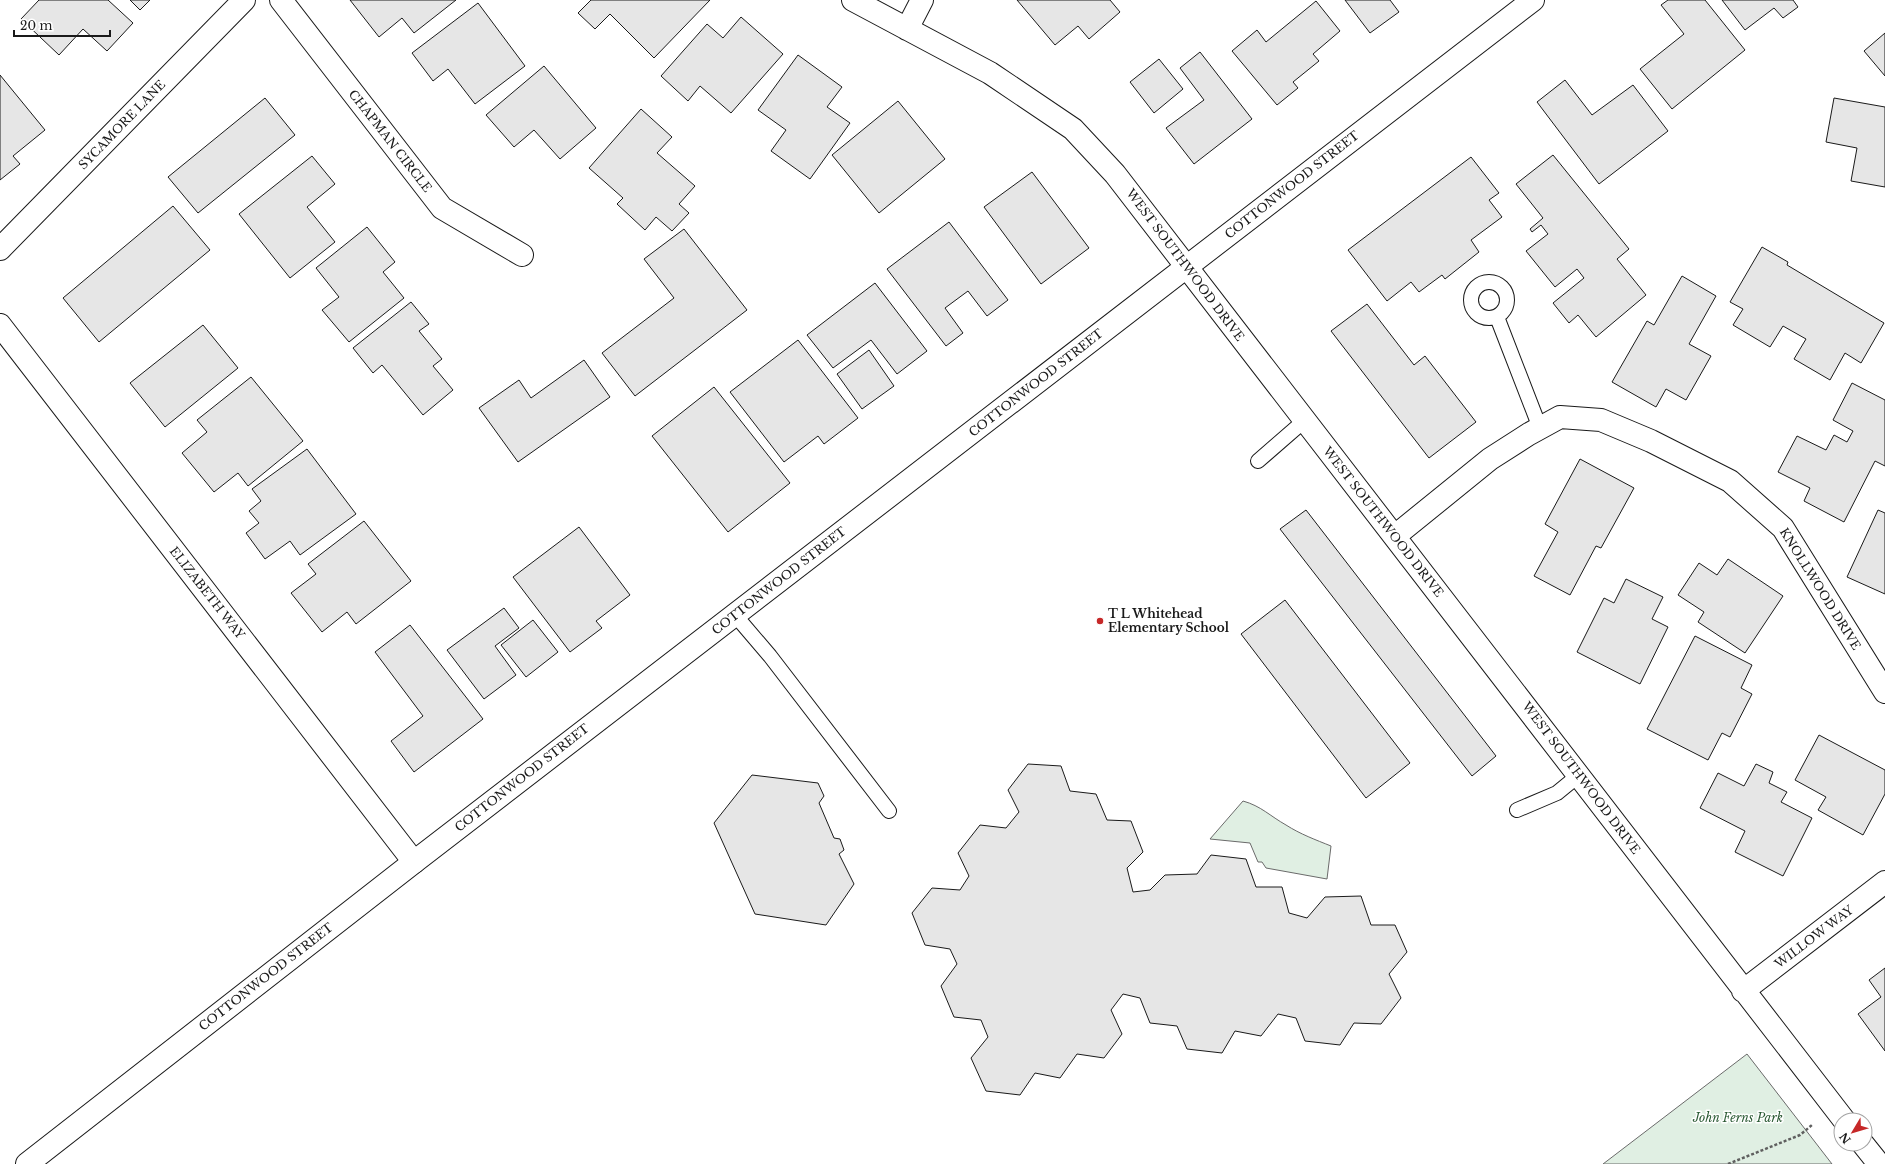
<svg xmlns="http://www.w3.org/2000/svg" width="1885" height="1164" font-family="'Libre Baskerville',serif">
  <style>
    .green { fill: #e0efe3; stroke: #6a6a6a }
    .building { fill: #e6e6e6; stroke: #1a1a1a }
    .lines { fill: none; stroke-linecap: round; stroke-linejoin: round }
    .lane-casing { stroke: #1a1a1a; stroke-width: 16 }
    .street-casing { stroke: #1a1a1a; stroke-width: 24 }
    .secondary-casing { stroke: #1a1a1a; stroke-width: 24 }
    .path { stroke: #5f5f5f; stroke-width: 2.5; stroke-dasharray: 3 2; stroke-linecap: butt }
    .lane { stroke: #fff; stroke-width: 14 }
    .street { stroke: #fff; stroke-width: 22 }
    .secondary { stroke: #fff; stroke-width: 22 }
    .poi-dot { fill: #c62828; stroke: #fff; stroke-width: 1.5 }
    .labels { text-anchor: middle; stroke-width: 3; stroke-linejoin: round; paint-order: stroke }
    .street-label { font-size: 12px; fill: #1a1a1a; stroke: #fff }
    .poi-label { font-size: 12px; font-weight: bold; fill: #1a1a1a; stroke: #fff; text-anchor: start }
    .park-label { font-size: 12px; font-style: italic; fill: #2b5a34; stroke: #fff }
  </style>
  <rect width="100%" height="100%" fill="#fff"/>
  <!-- green -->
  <path class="green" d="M1243,801C1261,806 1270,816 1286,825C1300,834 1316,840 1331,846L1327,879L1266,868L1262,862H1258L1250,843L1210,839Z
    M1747,1054L1832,1164H1603Z"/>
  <!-- building -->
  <path class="building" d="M39,0H108L133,23L107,51L83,29L59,55L21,19Z
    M130,0H150L140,10Z
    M350,0H456L414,33L402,18L379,37Z
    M591,0H710L654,58L610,14L595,29L578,13Z
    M1017,0H1110L1120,12L1089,39L1078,26L1055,45Z
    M1345,0H1390L1399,12L1370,33Z
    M1668,0H1705L1745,50L1672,109L1640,69L1684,34L1661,5Z
    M1722,0H1793L1798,7L1783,18L1774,8L1745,30Z
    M1316,1L1340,31L1313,54L1319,61L1293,82L1298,88L1277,105L1232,51L1257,30L1266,42Z
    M478,3L525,66L475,104L448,69L433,81L412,53Z
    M741,17L783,54L731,113L700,86L688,101L661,76L707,24L723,38Z
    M1885,33V76L1864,51Z
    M1200,52L1252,119L1194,164L1166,128L1204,100L1180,68Z
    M798,55L842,87L827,107L850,123L810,179L771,151L786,130L758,110Z
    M1159,59L1183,89L1154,113L1130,82Z
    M544,66L596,128L560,159L534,130L514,147L486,115Z
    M0,75L45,130L13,156L20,164L0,180Z
    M1565,80L1592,115L1633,85L1668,131L1599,184L1537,102Z
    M265,98L295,135L198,213L168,177Z
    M1834,98L1885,107V187L1851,181L1857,148L1826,142Z
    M898,101L945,159L879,213L832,155Z
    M641,109L672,137L657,153L695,186L679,204L689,213L672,231L656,217L645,230L617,204L623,198L589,168Z
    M1553,155L1629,249L1617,259L1646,295L1596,337L1578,315L1569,323L1553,303L1584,278L1577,269L1555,287L1526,251L1548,234L1541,225L1532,232L1530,229L1543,218L1516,184Z
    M312,156L335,184L307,207L335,242L290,278L239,214Z
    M1471,157L1499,193L1489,200L1502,217L1471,240L1479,252L1445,279L1442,275L1419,292L1411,282L1387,301L1348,250Z
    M1032,172L1089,248L1041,284L984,207Z
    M173,206L210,250L99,342L63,298Z
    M949,222L1008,300L987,316L968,291L945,308L963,333L946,346L887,269Z
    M367,227L395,262L383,272L404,298L349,342L322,310L339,297L316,268Z
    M684,229L747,310L635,396L602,353L674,298L644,259Z
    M1762,247L1788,262L1787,265L1884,323L1861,363L1845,353L1830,380L1794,359L1806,339L1783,326L1770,347L1733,325L1743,309L1730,302Z
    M1682,276L1716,296L1689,344L1711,356L1686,400L1666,389L1656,407L1612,382L1647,321L1654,325Z
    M875,283L927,351L897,374L871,340L833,368L807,335Z
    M411,302L429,324L419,331L442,359L433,366L453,390L423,415L382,365L373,373L353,348Z
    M1367,304L1414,365L1425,356L1476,422L1429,458L1331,331Z
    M203,325L238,368L165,427L130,383Z
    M798,340L858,418L824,444L818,436L784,462L730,392Z
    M869,350L894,386L862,409L837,374Z
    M584,360L610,397L518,462L479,408L519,380L531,398Z
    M251,377L303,441L248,486L238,473L214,492L182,453L207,432L197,420Z
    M1852,383L1885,400V466L1875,461L1844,522L1804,501L1810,488L1778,472L1797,436L1826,450L1834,435L1847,442L1853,431L1833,420Z
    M714,387L790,483L728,532L652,436Z
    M307,449L356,514L300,555L290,541L265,559L246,533L259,523L249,511L261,501L252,489Z
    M1580,459L1634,488L1601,548L1596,546L1570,595L1534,576L1558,532L1545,524Z
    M1306,510L1496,756L1472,776L1280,529Z
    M1878,510L1885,513V594L1847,577Z
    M364,521L411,581L356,624L347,612L322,632L291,593L316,574L308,564Z
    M579,527L630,595L596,621L602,628L570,652L513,577Z
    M1728,559L1783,596L1745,653L1698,622L1704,612L1678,595L1699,563L1717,575Z
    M1626,579L1663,597L1652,619L1668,627L1640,684L1577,652L1604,598L1614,603Z
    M1285,600L1410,763L1366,798L1241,634Z
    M504,608L519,628L495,646L516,675L484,699L447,650Z
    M533,620L558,652L526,677L501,645Z
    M410,625L483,719L414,772L391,741L423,716L375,652Z
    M1695,636L1752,665L1741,688L1752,694L1730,737L1722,733L1708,760L1647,729Z
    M1819,735L1885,770V794L1863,835L1818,810L1826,797L1795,780Z
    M1028,764L1061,766L1070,791L1096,794L1107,820L1131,821L1143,852L1127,868L1133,892L1150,890L1165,875L1197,874L1211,855L1246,859L1256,887H1282L1289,913L1307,918L1325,897L1361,896L1371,925H1395L1407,952L1389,974L1401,998L1381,1024L1354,1023L1340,1045L1305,1041L1296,1018L1278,1014L1261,1036L1235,1031L1222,1053L1187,1049L1177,1026L1150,1023L1140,998L1123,994L1111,1010L1122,1034L1104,1058L1077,1054L1060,1078L1035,1073L1020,1095L986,1091L971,1058L988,1037L981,1020L954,1017L941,986L957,964L950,949L925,945L912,913L932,888L960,890L969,876L958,853L980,825L1006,828L1019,812L1008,790Z
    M1756,764L1773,772L1769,783L1787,792L1781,802L1812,818L1783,876L1735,852L1745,831L1700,808L1718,773L1744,786Z
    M752,775L818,783L824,796L819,803L834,838L840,839L844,850L839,854L854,884L826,925L755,914L714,823Z
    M1885,968V1051L1858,1014L1881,997L1869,980Z"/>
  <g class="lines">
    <defs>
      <path id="lane" d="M1471 300a18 18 0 1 1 36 0a18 18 0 1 1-36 0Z
        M1497,317L1540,428
        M1258,461L1304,421
        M735,615L770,656L889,811
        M1517,810L1557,793L1579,775"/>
      <path id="street" d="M281,0L442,208L522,255
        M853,0L990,73L1073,129L1115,174L1844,1120
        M907,29L922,0
        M0,249L244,0
        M0,325L414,862
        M1395,536L1490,459L1529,434L1560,417L1601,420L1651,441L1730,481L1783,528L1885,692
        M1743,991L1885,882
        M1863,1144L1879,1164"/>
      <path id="secondary" d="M27,1164L414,862L1533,0"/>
    </defs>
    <!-- lane casing -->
    <use href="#lane" class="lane-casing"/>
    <!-- street casing -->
    <use href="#street" class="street-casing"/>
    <!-- secondary casing -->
    <use href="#secondary" class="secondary-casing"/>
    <!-- path -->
    <path class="path" d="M1728,1164L1800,1135L1812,1125"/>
    <!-- lane -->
    <use href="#lane" class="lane"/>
    <!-- street -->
    <use href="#street" class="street"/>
    <!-- secondary -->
    <use href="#secondary" class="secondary"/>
  </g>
  <!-- markers -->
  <circle class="poi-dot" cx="1100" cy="621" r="4"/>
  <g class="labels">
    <!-- street labels -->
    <g class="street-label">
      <text transform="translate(122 125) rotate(-46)" y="4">SYCAMORE LANE</text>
      <text transform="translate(390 141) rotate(52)" y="4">CHAPMAN CIRCLE</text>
      <text transform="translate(1292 185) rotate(-38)" y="4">COTTONWOOD STREET</text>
      <text transform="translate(1185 265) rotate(53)" y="4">WEST SOUTHWOOD DRIVE</text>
      <text transform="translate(1036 383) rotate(-38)" y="4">COTTONWOOD STREET</text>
      <text transform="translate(1383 522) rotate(52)" y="4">WEST SOUTHWOOD DRIVE</text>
      <text transform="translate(779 581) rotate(-38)" y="4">COTTONWOOD STREET</text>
      <text transform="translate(1820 589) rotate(58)" y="4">KNOLLWOOD DRIVE</text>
      <text transform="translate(207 593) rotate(52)" y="4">ELIZABETH WAY</text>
      <text transform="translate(522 778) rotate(-38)" y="4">COTTONWOOD STREET</text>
      <text transform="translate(1581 778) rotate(53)" y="4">WEST SOUTHWOOD DRIVE</text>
      <text transform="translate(1814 937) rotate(-37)" y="4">WILLOW WAY</text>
      <text transform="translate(266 977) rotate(-38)" y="4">COTTONWOOD STREET</text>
    </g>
    <!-- poi labels -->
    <g class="poi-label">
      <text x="1108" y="618">T L Whitehead<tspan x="1108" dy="14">Elementary School</tspan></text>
    </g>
    <!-- park labels -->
    <g class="park-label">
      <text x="1738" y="1122">John Ferns Park</text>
    </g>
  </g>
  <!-- north arrow -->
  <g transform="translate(1853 1132) rotate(232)"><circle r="19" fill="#ffffff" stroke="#a3a3a3"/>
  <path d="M0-3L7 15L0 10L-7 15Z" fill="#c62828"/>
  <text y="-6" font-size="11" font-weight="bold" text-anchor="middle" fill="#1a1a1a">N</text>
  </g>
  <!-- scale -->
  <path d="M14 30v6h96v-6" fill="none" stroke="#1a1a1a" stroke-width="2"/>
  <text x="20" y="30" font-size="12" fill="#1a1a1a" stroke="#ffffff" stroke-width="3" paint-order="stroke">20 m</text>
</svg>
